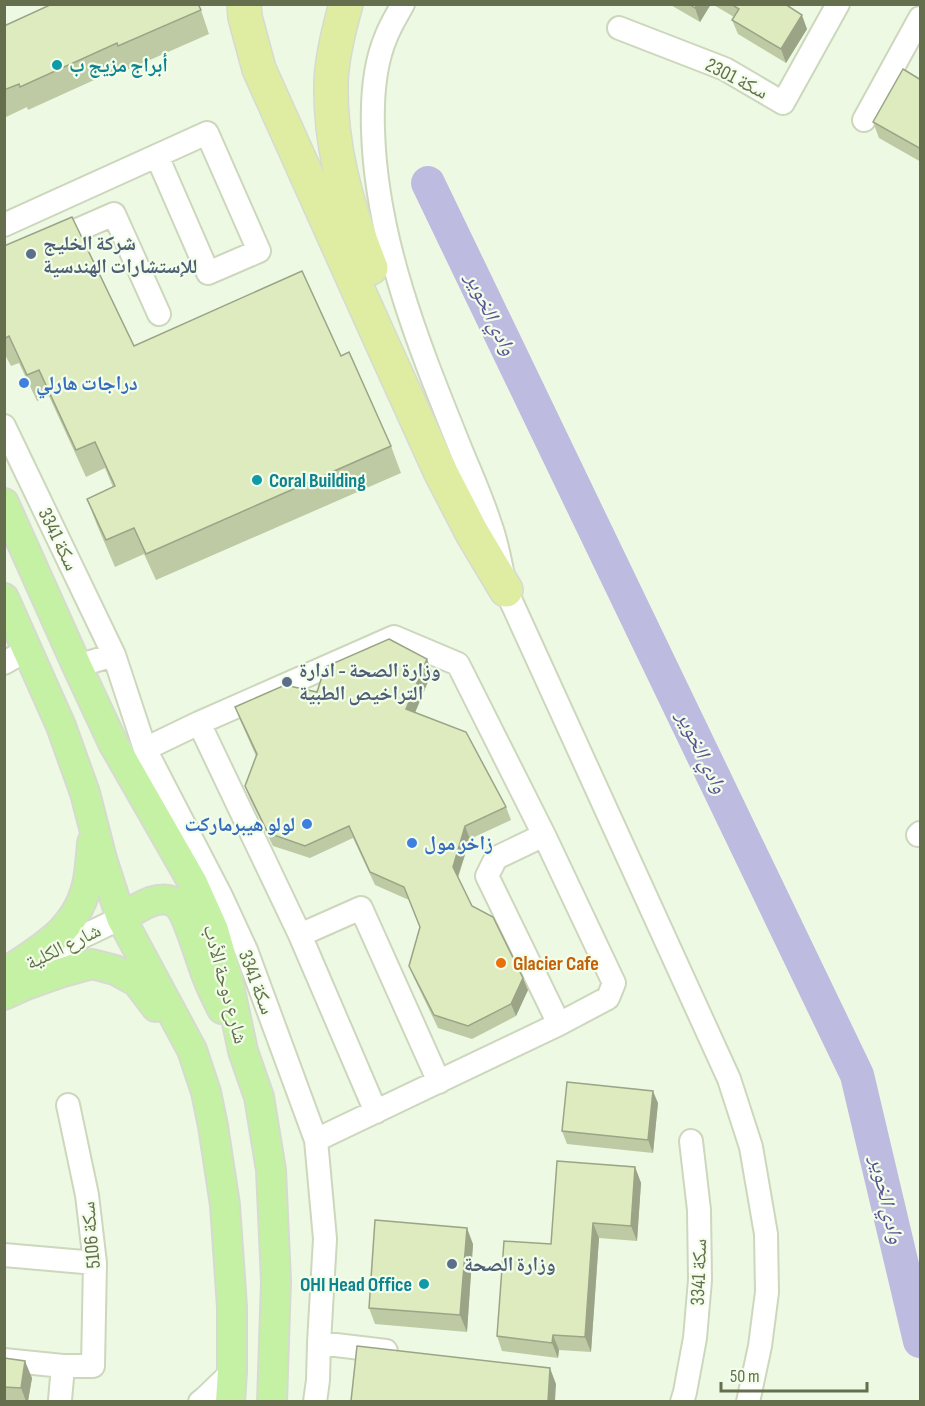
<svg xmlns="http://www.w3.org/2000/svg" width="925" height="1406" font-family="'Sofia Sans Condensed','Noto Naskh Arabic',sans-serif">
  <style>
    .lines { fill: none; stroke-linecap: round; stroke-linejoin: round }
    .river { stroke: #bebbe0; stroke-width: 34 }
    .minor-casing { stroke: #ccd7bc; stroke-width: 26 }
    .major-casing { stroke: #d7dad1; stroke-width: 32 }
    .highway-casing { stroke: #d7dad1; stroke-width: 36 }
    .minor { stroke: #fff; stroke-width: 22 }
    .major { stroke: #c5f1a4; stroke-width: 28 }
    .highway { stroke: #deeda2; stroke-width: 33 }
    .wall { fill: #becaa4 }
    .shaded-wall { fill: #9ba486 }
    .building { fill: #ddebbf; stroke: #9ba486; stroke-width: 1.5 }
    .culture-dot { fill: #0f9aa8; stroke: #f2fdea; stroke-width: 2 }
    .service-dot { fill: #5c6f8a; stroke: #f2fdea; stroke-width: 2 }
    .shop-dot { fill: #3f7fe0; stroke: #f2fdea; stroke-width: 2 }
    .food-dot { fill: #e8710a; stroke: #f2fdea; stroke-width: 2 }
    .labels { text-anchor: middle; stroke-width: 4.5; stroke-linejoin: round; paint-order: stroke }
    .culture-label { font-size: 20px; font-weight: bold; fill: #0d838f; stroke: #f2fdea; text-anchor: start }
    .street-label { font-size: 20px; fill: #656f4d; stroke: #f2fdea }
    .service-label { font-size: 20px; font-weight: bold; fill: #4e5e75; stroke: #f2fdea; text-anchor: start }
    .shop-label { font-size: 20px; font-weight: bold; fill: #366cbe; stroke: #f2fdea; text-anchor: start }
    .food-label { font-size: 20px; font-weight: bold; fill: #c56008; stroke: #f2fdea; text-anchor: start }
    .water-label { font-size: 21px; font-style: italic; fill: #5a5393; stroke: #f2fdea }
  </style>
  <rect width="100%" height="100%" fill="#eef9e4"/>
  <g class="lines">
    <!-- river -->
    <path class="river" d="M428,183L857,1075L920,1341"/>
    <defs>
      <path id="minor" d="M403,4C397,15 390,26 386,37C374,65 372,100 373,130C376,238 417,341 457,440C468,468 481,495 490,524C498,545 501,568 506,590L729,1079L751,1147L766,1234L767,1292L760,1346L748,1402
        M619,28L725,69L783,103L838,4
        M864,120L920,18
        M4,225L207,133L259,251L208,273L157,156
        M4,262L114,214L159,314
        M4,426L114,655L145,749L221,896L246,950L316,1140L325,1239L319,1343L318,1380L315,1402
        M4,663L27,650
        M77,666L114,655
        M199,723L394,637L458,664L544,835
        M145,749L199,723L300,935
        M918,835L920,833
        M42,956L121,918
        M376,1112L300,935L361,908L439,1082
        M316,1140L559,1024L487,876L496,858L544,835L614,983L608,998L559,1024
        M4,1255L95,1263
        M319,1343L386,1351
        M4,1360L63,1366H93L95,1263L87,1195L68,1105
        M60,1400L63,1366
        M200,1402L205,1398L232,1372
        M682,1402L685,1392L695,1338L700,1280L699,1210L691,1141"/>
      <path id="major" d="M4,503L77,666L113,743L193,883L214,930L227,976L243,1051L259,1097L271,1170L276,1281L272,1402
        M4,598L61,726L85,793L102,859L121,918L192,1050L206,1092L213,1126L225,1205L232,1307V1372L230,1402
        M121,918C136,910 156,893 174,902C187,909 201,963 208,979C212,989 217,999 222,1009
        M4,973C42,948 79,929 88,880C90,868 91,855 92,843
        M4,995L26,985L63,972L92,964L115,970L137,982L156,1007"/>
      <path id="highway" d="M244,4L245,17L259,69L381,341L440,471L472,533L506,590
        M346,4C339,29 331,60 331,85C330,146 348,211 371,268"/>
    </defs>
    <!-- minor casing -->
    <use href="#minor" class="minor-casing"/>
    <!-- major casing -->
    <use href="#major" class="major-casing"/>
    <!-- highway casing -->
    <use href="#highway" class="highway-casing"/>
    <!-- minor -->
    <use href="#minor" class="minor"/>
    <!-- major -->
    <use href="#major" class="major"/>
    <!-- highway -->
    <use href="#highway" class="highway"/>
  </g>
  <!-- wall -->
  <path class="wall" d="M669,4H711L700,22Z
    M712,4H785L807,29L786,63L738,34L732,20L734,17Z
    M201,10L209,34L127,70L125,66L28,110L27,107L4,118V26Z
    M921,80V162L879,138L873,122Z
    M4,246L134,346L341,356L391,446L401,473L156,580L144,554L115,567L97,525L87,499L113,487L105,468L86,477L49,396L37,401L19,363L11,366L4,353Z
    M432,672L415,713L506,807L511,820L470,839L458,878L472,906L528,990L516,1016L472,1039L438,1028L414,978L409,966L420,927L409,900L375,885L353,838L310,858L273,846L250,799L245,786L256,756L240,720L235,707Z
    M658,1103L653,1153L567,1144L562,1131Z
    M635,1167L641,1183L637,1241L599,1238L591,1352L559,1350L558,1358L502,1351L497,1336L551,1244Z
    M473,1244L467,1332L375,1324L369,1308Z
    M4,1358L32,1378L28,1401H4Z"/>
  <!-- shaded-wall -->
  <path class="shaded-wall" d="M697,4H711L700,22L695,8Z
    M802,15L807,29L786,63L781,49Z
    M427,659L432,672L411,722L406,709Z
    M465,826L470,839L457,879L453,867Z
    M523,978L528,990L516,1016L511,1004Z
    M653,1091L658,1103L653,1153L648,1140Z
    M635,1167L641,1183L637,1241L631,1226Z
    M593,1223L599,1238L591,1352L585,1337Z
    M467,1228L473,1244L467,1332L460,1315Z
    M553,1335L559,1350L558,1358L552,1343Z
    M25,1361L32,1378L28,1401H26L21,1388Z
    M550,1368L556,1384L555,1401H548Z"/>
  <!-- building -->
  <path class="building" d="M52,4H198L201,10L118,46L117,43L20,87L19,84L4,90V26Z
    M689,4H697L695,8Z
    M731,4H785L802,15L781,49L732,20L739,9Z
    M903,69L921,80V149L873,122Z
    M72,217L134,346L302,271L341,356L349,352L391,446L146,554L134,528L106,540L87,499L115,486L95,442L76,450L39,370L27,375L9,336L4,339V246Z
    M389,639L427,659L406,709L466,732L506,807L465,826L453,867L472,906L493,917L523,978L511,1004L468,1026L434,1015L409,966L420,927L404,887L370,872L349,826L305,846L268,833L245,786L257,754L235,707L285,685L317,692L325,667Z
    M567,1082L653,1091L648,1140L562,1131Z
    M557,1161L635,1167L631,1226L593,1223L585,1337L553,1335L552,1343L497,1336L504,1241L551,1244Z
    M375,1220L467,1228L460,1315L369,1308Z
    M357,1346L550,1368L548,1401H351Z
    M4,1358L25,1361L21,1388L4,1387Z"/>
  <!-- markers -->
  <g class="culture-dot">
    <circle cx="57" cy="65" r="6"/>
    <circle cx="257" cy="480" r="6"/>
    <circle cx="424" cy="1284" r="6"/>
  </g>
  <g class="service-dot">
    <circle cx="31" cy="254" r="6"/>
    <circle cx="287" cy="682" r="6"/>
    <circle cx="452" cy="1264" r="6"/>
  </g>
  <g class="shop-dot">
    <circle cx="24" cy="383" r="6"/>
    <circle cx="307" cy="824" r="6"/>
    <circle cx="412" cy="843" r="6"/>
  </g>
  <circle class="food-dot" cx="501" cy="963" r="6"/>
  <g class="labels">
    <!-- culture labels -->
    <g class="culture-label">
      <text x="69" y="72">أبراج مزيج ب</text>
      <text x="269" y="487">Coral Building</text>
      <text x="412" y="1291" text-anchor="end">OHI Head Office</text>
    </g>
    <!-- street labels -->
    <g class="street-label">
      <text transform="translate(737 78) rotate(27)" y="7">سكة 2301</text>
      <text transform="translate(59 539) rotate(64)" y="7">سكة 3341</text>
      <text transform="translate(63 946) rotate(-26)" y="7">شارع الكلية</text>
      <text transform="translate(257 982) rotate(69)" y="7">سكة 3341</text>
      <text transform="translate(226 984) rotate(75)" y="7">شارع دوحة الأدب</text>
      <text transform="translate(90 1235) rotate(-95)" y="7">سكة 5106</text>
      <text transform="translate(698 1272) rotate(-88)" y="7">سكة 3341</text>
    </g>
    <!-- service labels -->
    <g class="service-label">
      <text x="43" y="250">شركة الخليج<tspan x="43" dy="23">للإستشارات الهندسية</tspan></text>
      <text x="299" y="677">وزارة الصحة - ادارة<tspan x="299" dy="23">التراخيص الطبية</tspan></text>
      <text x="464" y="1271">وزارة الصحة</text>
    </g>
    <!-- shop labels -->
    <g class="shop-label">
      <text x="36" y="390">دراجات هارلي</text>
      <text x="295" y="831" text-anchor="end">لولو هيبرماركت</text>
      <text x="424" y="850">زاخر مول</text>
    </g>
    <!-- food labels -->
    <g class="food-label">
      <text x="513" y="970">Glacier Cafe</text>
    </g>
    <!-- water labels -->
    <g class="water-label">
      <text transform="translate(491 314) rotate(64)" y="7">وادي الخوير</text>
      <text transform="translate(702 752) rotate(64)" y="7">وادي الخوير</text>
      <text transform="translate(887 1200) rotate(77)" y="7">وادي الخوير</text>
    </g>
  </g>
  <!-- border -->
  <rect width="925" height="1406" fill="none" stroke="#656f4d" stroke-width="12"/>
  <!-- scale -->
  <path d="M721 1382v9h146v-9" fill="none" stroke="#656f4d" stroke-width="3"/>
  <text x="730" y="1382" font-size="18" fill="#656f4d" stroke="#f2fdea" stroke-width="4.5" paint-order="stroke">50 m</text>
</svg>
